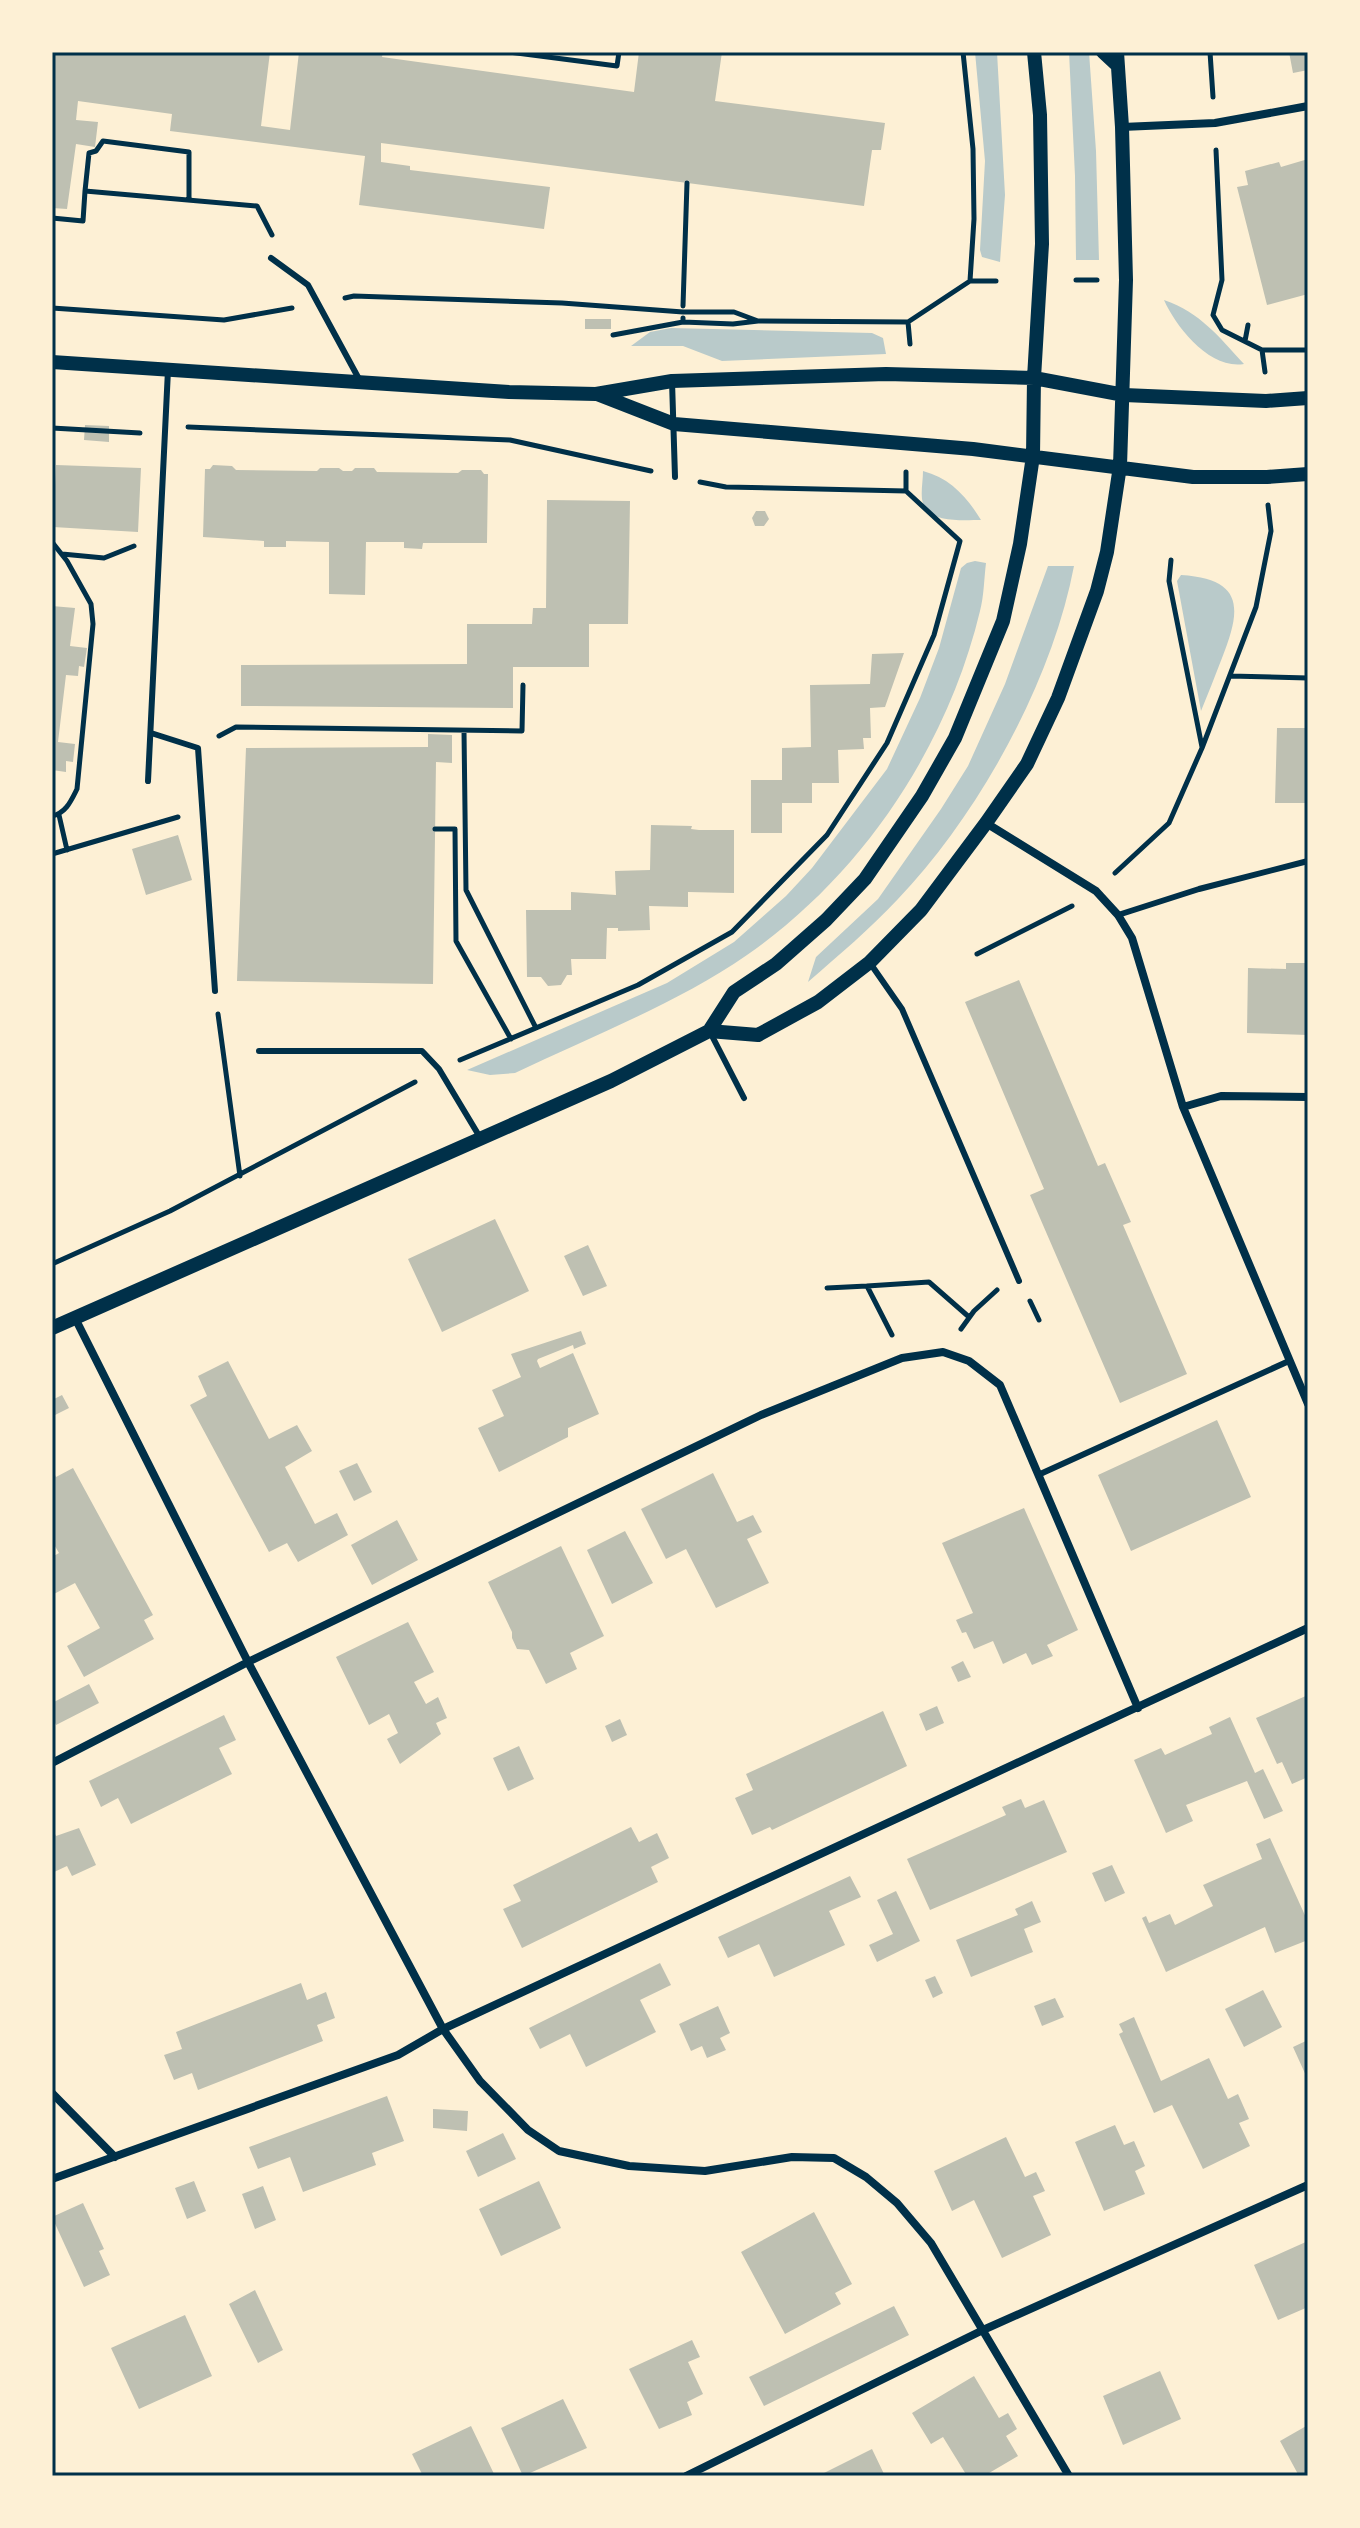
<svg xmlns="http://www.w3.org/2000/svg" width="1360" height="2528" font-family="'Crimson Pro',serif">
  <style>
    .green { fill: #b9caca }
    .building { fill: #bec0b2 }
    .lines { fill: none; stroke-linecap: round; stroke-linejoin: round }
    .path { stroke: #003049; stroke-width: 5 }
    .service { stroke: #003049; stroke-width: 6 }
    .minor { stroke: #003049; stroke-width: 8 }
    .tertiary { stroke: #003049; stroke-width: 14 }
    .neatline { fill: none; stroke: #003049; stroke-width: 3 }
  </style>
  <rect width="100%" height="100%" fill="#fdf0d5"/>
  <!-- green -->
  <path class="green" d="M975,52H997L1005,195L1000,262L982,257L980,250L985,161Z
    M1069,52H1089L1096,151L1099,260H1076L1075,176Z
    M1164,300C1201,313 1218,336 1244,364C1210,370 1176,327 1164,300Z
    M671,328L872,333L883,338L886,354L722,361L683,346H631L650,332Z
    M923,471C950,478 967,497 981,520C962,520 926,524 922,499C921,490 923,480 923,471Z
    M975,561L986,563C984,579 984,596 980,611C947,748 862,875 747,955C676,1004 592,1036 515,1073L490,1075L467,1070L667,983L734,942L786,896L812,868L887,769L920,698L939,648L961,568L967,563Z
    M1048,566H1074C1052,682 979,814 898,899C870,929 839,955 808,982L816,957L878,899L941,809L968,766L1005,684Z
    M1181,575C1245,579 1241,610 1222,658C1215,676 1208,694 1201,711L1177,581Z"/>
  <!-- building -->
  <path class="building" d="M52,52H270L261,126L290,130L299,52H383L382,57L634,92L639,52H722L715,101L885,123L881,150H872L864,206L381,143V162L410,166V170L550,187L544,229L359,205L365,156L170,131L172,114L78,101L76,120L98,122L95,147L76,144L67,209L52,208Z
    M1289,52H1308V70L1293,73Z
    M1308,159V294L1267,305L1237,187L1248,185L1245,171L1279,162L1281,167Z
    M585,319H611V329H585Z
    M85,425L109,426V442L84,440Z
    M56,465L141,468L138,532L53,527Z
    M213,465L232,466L236,470L317,471L320,468H339L343,471H352L355,468H374L377,472L458,473L462,470H481L484,474H488L487,543H423L422,549L404,548V542H366L365,595L329,594V542L286,541V547H264V541L203,537L205,469H210Z
    M547,500L630,501L628,624H589V667H513V708L241,706V665L467,664V624H532L533,608H546Z
    M756,511H765L769,519L764,526H755L752,518Z
    M52,606L75,608L70,646L87,648L84,667L79,666L78,676L66,675L58,742L75,744L73,762L66,761V772L52,770Z
    M904,653L885,707L870,708L871,738H863L864,749L838,750L839,783H812V803H782V833H751V780H782V748L811,747L810,685L870,684L872,654Z
    M1277,728H1308V803H1275Z
    M428,734L452,735V763L436,762L433,984L237,981L246,748L428,747Z
    M651,825L692,826L691,829L699,830H734V893L688,892V907L649,906L650,930L618,931V928H607L606,959H571L572,975H567L561,985L548,986L541,977H527L526,910H571V892L616,895L615,871L650,870Z
    M178,835L192,880L146,895L132,849Z
    M1286,963H1308V1035L1247,1033L1248,968L1286,969Z
    M1019,980L1098,1166L1105,1163L1131,1222L1123,1225L1187,1374L1120,1403L1030,1195L1044,1189L965,1002Z
    M495,1219L529,1291L442,1332L408,1259Z
    M588,1245L607,1286L583,1296L564,1256Z
    M581,1331L586,1344L574,1349L573,1345L538,1359L537,1361L540,1368L573,1353L599,1414L568,1428V1437L499,1472L478,1428L504,1416L492,1390L521,1377L511,1354Z
    M228,1361L269,1439L297,1425L312,1451L285,1467L315,1524L337,1513L348,1535L298,1562L287,1543L269,1552L190,1405L207,1396L198,1376Z
    M62,1395L69,1408L55,1415L52,1400Z
    M1217,1420L1251,1497L1131,1551L1098,1475Z
    M357,1463L372,1492L354,1501L339,1471Z
    M73,1468L153,1615L144,1620L154,1639L84,1677L67,1646L100,1628L75,1583L52,1595V1557L59,1553L52,1541V1469L56,1477Z
    M713,1473L737,1522L753,1515L762,1532L747,1539L769,1583L716,1608L686,1549L666,1559L641,1509Z
    M1024,1508L1078,1630L1047,1645L1053,1656L1032,1665L1026,1653L1003,1664L993,1641L974,1649L966,1632L962,1633L956,1620L973,1613L942,1543Z
    M397,1520L418,1560L372,1585L351,1545Z
    M625,1531L653,1583L612,1604L587,1550Z
    M561,1546L604,1636L570,1653L577,1669L546,1684L529,1650L517,1649L512,1638V1632L488,1582Z
    M408,1622L434,1672L414,1682L426,1704L438,1697L447,1718L436,1723L441,1734L400,1764L387,1739L398,1733L389,1714L369,1725L336,1657Z
    M963,1661L971,1677L958,1682L951,1667Z
    M89,1684L99,1703L56,1725L52,1717V1703Z
    M1308,1695V1777L1292,1784L1282,1762L1277,1764L1256,1718Z
    M937,1706L944,1723L926,1731L919,1714Z
    M883,1711L907,1766L772,1830L770,1827L752,1835L735,1798L753,1790L746,1774Z
    M224,1715L236,1740L219,1748L232,1774L131,1824L118,1798L101,1807L89,1781Z
    M1230,1717L1255,1773L1263,1769L1283,1811L1264,1819L1247,1781L1186,1805L1193,1821L1166,1833L1134,1760L1161,1748L1165,1755L1212,1734L1209,1727Z
    M620,1719L627,1735L612,1742L605,1726Z
    M519,1746L534,1779L508,1791L493,1758Z
    M1021,1799L1025,1808L1044,1800L1067,1852L930,1910L907,1859L1006,1815L1002,1807Z
    M631,1827L639,1842L657,1833L669,1858L651,1867L658,1882L522,1948L503,1909L521,1901L513,1885Z
    M52,1828L56,1836L79,1828L96,1865L72,1876L67,1866L52,1873Z
    M1270,1838L1308,1922V1940L1275,1953L1265,1927L1166,1972L1142,1918L1146,1916L1149,1923L1170,1914L1175,1925L1213,1906L1203,1885L1262,1859L1256,1844Z
    M1112,1865L1125,1893L1105,1902L1092,1873Z
    M850,1876L861,1897L829,1911L845,1945L774,1977L759,1944L728,1958L718,1937Z
    M896,1891L920,1941L877,1962L869,1945L893,1934L877,1900Z
    M1032,1901L1041,1922L1024,1929L1033,1952L971,1977L956,1940L1018,1915L1015,1909Z
    M660,1963L671,1985L640,2000L656,2032L586,2067L570,2034L540,2049L529,2028Z
    M935,1976L943,1993L933,1998L925,1980Z
    M301,1983L307,2000L326,1992L335,2018L317,2025L323,2041L198,2090L192,2073L174,2080L164,2055L182,2049L176,2032Z
    M1263,1990L1282,2027L1244,2047L1225,2009Z
    M1055,1998L1064,2017L1042,2026L1034,2006Z
    M718,2006L730,2033L720,2038L726,2050L707,2058L702,2046L691,2051L679,2024Z
    M1134,2017L1161,2081L1209,2058L1228,2099L1238,2094L1249,2119L1239,2123L1250,2146L1203,2169L1172,2105L1154,2113L1119,2034L1123,2032L1119,2024Z
    M1308,2040V2080L1293,2047Z
    M387,2096L404,2141L372,2153L376,2165L303,2192L290,2157L258,2169L249,2147Z
    M433,2109L468,2111L467,2131L433,2128Z
    M1115,2125L1124,2145L1134,2141L1145,2166L1135,2171L1145,2194L1104,2211L1075,2142Z
    M503,2133L516,2159L478,2177L466,2151Z
    M1006,2137L1025,2177L1036,2172L1045,2191L1033,2196L1051,2235L1002,2258L974,2200L952,2211L934,2171Z
    M194,2181L206,2211L187,2219L175,2188Z
    M539,2181L561,2228L501,2256L479,2209Z
    M263,2186L276,2220L255,2229L242,2194Z
    M83,2203L104,2249L99,2251L110,2275L84,2287L52,2217Z
    M814,2212L852,2284L835,2293L841,2304L785,2334L741,2252Z
    M1308,2241V2307L1278,2320L1254,2265Z
    M255,2290L283,2350L258,2363L229,2304Z
    M894,2306L909,2335L764,2406L749,2377Z
    M185,2315L212,2376L139,2409L111,2348Z
    M692,2340L700,2357L688,2362L703,2394L687,2402L692,2415L659,2429L629,2369Z
    M1160,2371L1181,2419L1123,2445L1103,2396Z
    M974,2376L999,2418L1008,2413L1017,2429L1006,2436L1018,2456L984,2476H967L943,2437L931,2444L912,2413Z
    M563,2399L587,2448L523,2476L501,2428Z
    M1308,2425V2476H1299L1280,2441Z
    M471,2426L495,2476H423L412,2454Z
    M872,2449L885,2476H818Z"/>
  <g class="lines">
    <!-- path -->
    <path class="path" d="M509,52L617,66L619,52
      M963,52L973,149L974,219L970,281
      M1210,52L1213,97
      M1216,150L1222,280L1213,315L1222,330L1262,350L1265,372
      M189,200V152L103,141L96,151L89,153L85,191L257,206L272,235
      M52,218L83,221L85,191
      M1076,280H1097
      M345,298L354,296L562,303L683,312H734L758,321
      M683,306L687,183
      M52,308L224,320L292,308
      M683,322L733,324L758,321L908,322
      M613,335L683,322V318
      M1245,341L1248,325
      M910,344L908,322L970,281H996
      M1262,350H1308
      M188,427L510,440L651,471
      M52,428L140,433
      M906,491V472
      M52,542L67,561L91,604L93,624L77,789C71,801 66,813 52,816
      M62,554L104,558L134,546
      M1171,560L1169,581L1202,747
      M1230,676L1308,678
      M464,731L466,890L536,1028
      M219,736L236,727L522,731L523,685
      M59,815L67,850
      M435,829H455L456,941L511,1039
      M52,854L178,817
      M1115,873L1169,823L1202,748L1256,607L1271,531L1268,505
      M977,954L1072,906
      M218,1014L240,1176
      M460,1060L638,985L732,932L827,835L887,743L934,635L960,541L906,491L726,487L700,482
      M52,1264L170,1211L415,1082
      M867,1286L929,1282L969,1317
      M827,1288L867,1286L892,1335
      M1030,1301L1039,1320
      M961,1329L974,1311L997,1290"/>
    <!-- service -->
    <path class="service" d="M271,258L308,285L359,379
      M672,381L675,477
      M151,733L198,748L215,991
      M148,781L168,370
      M1118,915L1199,889L1308,861
      M870,963L902,1009L1019,1281
      M711,1034L744,1098
      M259,1051H422L439,1069L481,1139
      M1038,1475L1289,1361"/>
    <!-- minor -->
    <path class="minor" d="M1122,127L1215,123L1308,106
      M986,823L1096,891L1118,915L1132,938L1183,1107L1308,1404
      M1183,1107L1221,1096L1308,1097
      M75,1318L248,1662L443,2029L480,2081L528,2130L559,2151L629,2166L705,2171L792,2157L834,2158L866,2177L897,2203L931,2243L1069,2476
      M52,1763L248,1662L761,1415L902,1358L943,1352L969,1361L1000,1385L1138,1708
      M52,2093L115,2157
      M52,2179L398,2055L443,2029L1308,1628
      M686,2476L983,2330L1308,2185"/>
    <!-- tertiary -->
    <path class="tertiary" d="M1103,52L1118,66
      M52,362L509,392L596,394L672,381L886,374L1034,378L1124,395L1266,401L1308,398
      M597,394L674,424L973,449L1193,477H1267L1308,474
      M709,1031L758,1035L818,1002L870,962L921,910L986,823L1027,764L1058,698L1097,591L1107,552L1120,466L1126,280L1122,127L1117,52
      M52,1328L611,1081L709,1031L734,992L776,964L826,920L865,879L922,796L955,738L1003,621L1020,544L1033,456L1034,378L1042,244L1040,115L1034,52"/>
  </g>
  <!-- border -->
  <rect width="1360" height="2528" fill="none" stroke="#fdf0d5" stroke-width="108"/>
  <rect x="54" y="54" width="1252" height="2420" class="neatline"/>
</svg>
